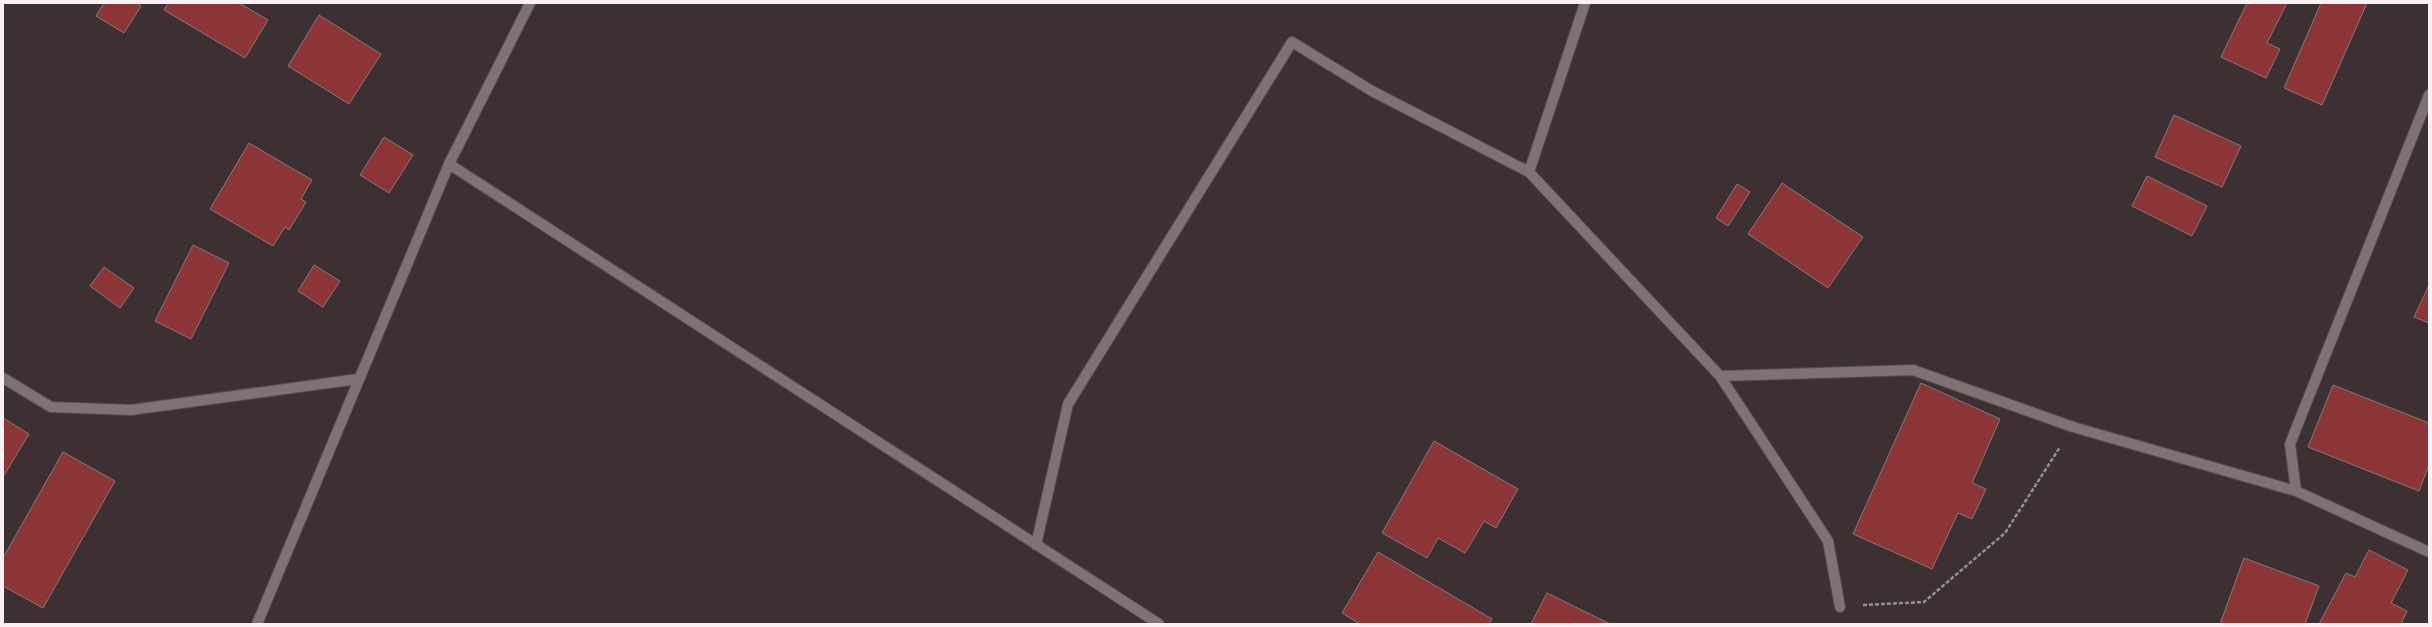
<svg xmlns="http://www.w3.org/2000/svg" width="2432" height="627" font-family="'PT Sans',sans-serif">
  <style>
    .building { fill: #8b3536; stroke: #887877 }
    .lines { fill: none; stroke-linecap: round; stroke-linejoin: round }
    .street-casing { stroke: #564c4f; stroke-width: 12 }
    .path { stroke: #998f91; stroke-width: 2.5; stroke-dasharray: 4 2; stroke-linecap: butt }
    .street { stroke: #807175; stroke-width: 10 }
  </style>
  <rect width="100%" height="100%" fill="#3d3033"/>
  <!-- building -->
  <path class="building" d="M104,3H136L141,6L124,33L96,16Z
    M168,3H239L268,20L245,58L164,10Z
    M2247,3H2287L2267,43L2280,49L2266,78L2221,57Z
    M2321,3H2367L2322,105L2284,88Z
    M319,15L381,54L349,104L288,66Z
    M2174,115L2241,146L2222,187L2155,157Z
    M384,137L413,155L389,193L360,175Z
    M249,143L312,180L301,199L306,202L289,230L285,227L273,246L210,209Z
    M2147,176L2207,206L2192,236L2132,206Z
    M1782,183L1863,237L1828,288L1748,234Z
    M1737,184L1750,192L1728,226L1716,218Z
    M193,245L229,263L191,339L155,321Z
    M314,265L340,281L323,307L298,291Z
    M104,267L134,288L120,308L90,286Z
    M2429,285V323L2414,317Z
    M1921,383L2000,419L1972,483L1986,489L1972,519L1958,513L1932,569L1853,534Z
    M2333,385L2429,423V465L2419,491L2308,447Z
    M3,418L29,434L3,477Z
    M1434,441L1518,489L1496,528L1484,521L1465,553L1438,538L1427,558L1382,533Z
    M63,452L115,481L43,608L3,586V558Z
    M2369,550L2408,570L2391,603L2407,611L2401,624H2319L2346,573L2355,577Z
    M1378,552L1492,619L1489,624H1360L1342,613Z
    M2244,558L2319,586L2305,624H2220Z
    M1547,593L1610,624H1531Z"/>
  <g class="lines">
    <defs>
      <path id="street" d="M530,3L449,164L1159,624
        M1529,172L1585,3
        M1720,376L1913,370L2073,427L2296,491L2429,552
        M3,378L51,407L131,410L358,379
        M2296,491L2290,444L2429,95
        M1036,545L1068,404L1292,42L1372,91L1529,172L1720,376L1828,541L1840,607
        M257,624L449,164"/>
    </defs>
    <!-- street casing -->
    <use href="#street" class="street-casing"/>
    <!-- path -->
    <path class="path" d="M1863,605L1924,602L2005,533L2060,447"/>
    <!-- street -->
    <use href="#street" class="street"/>
  </g>
  <!-- border -->
  <rect width="2432" height="627" fill="none" stroke="#f8f0f2" stroke-width="8"/>
</svg>
